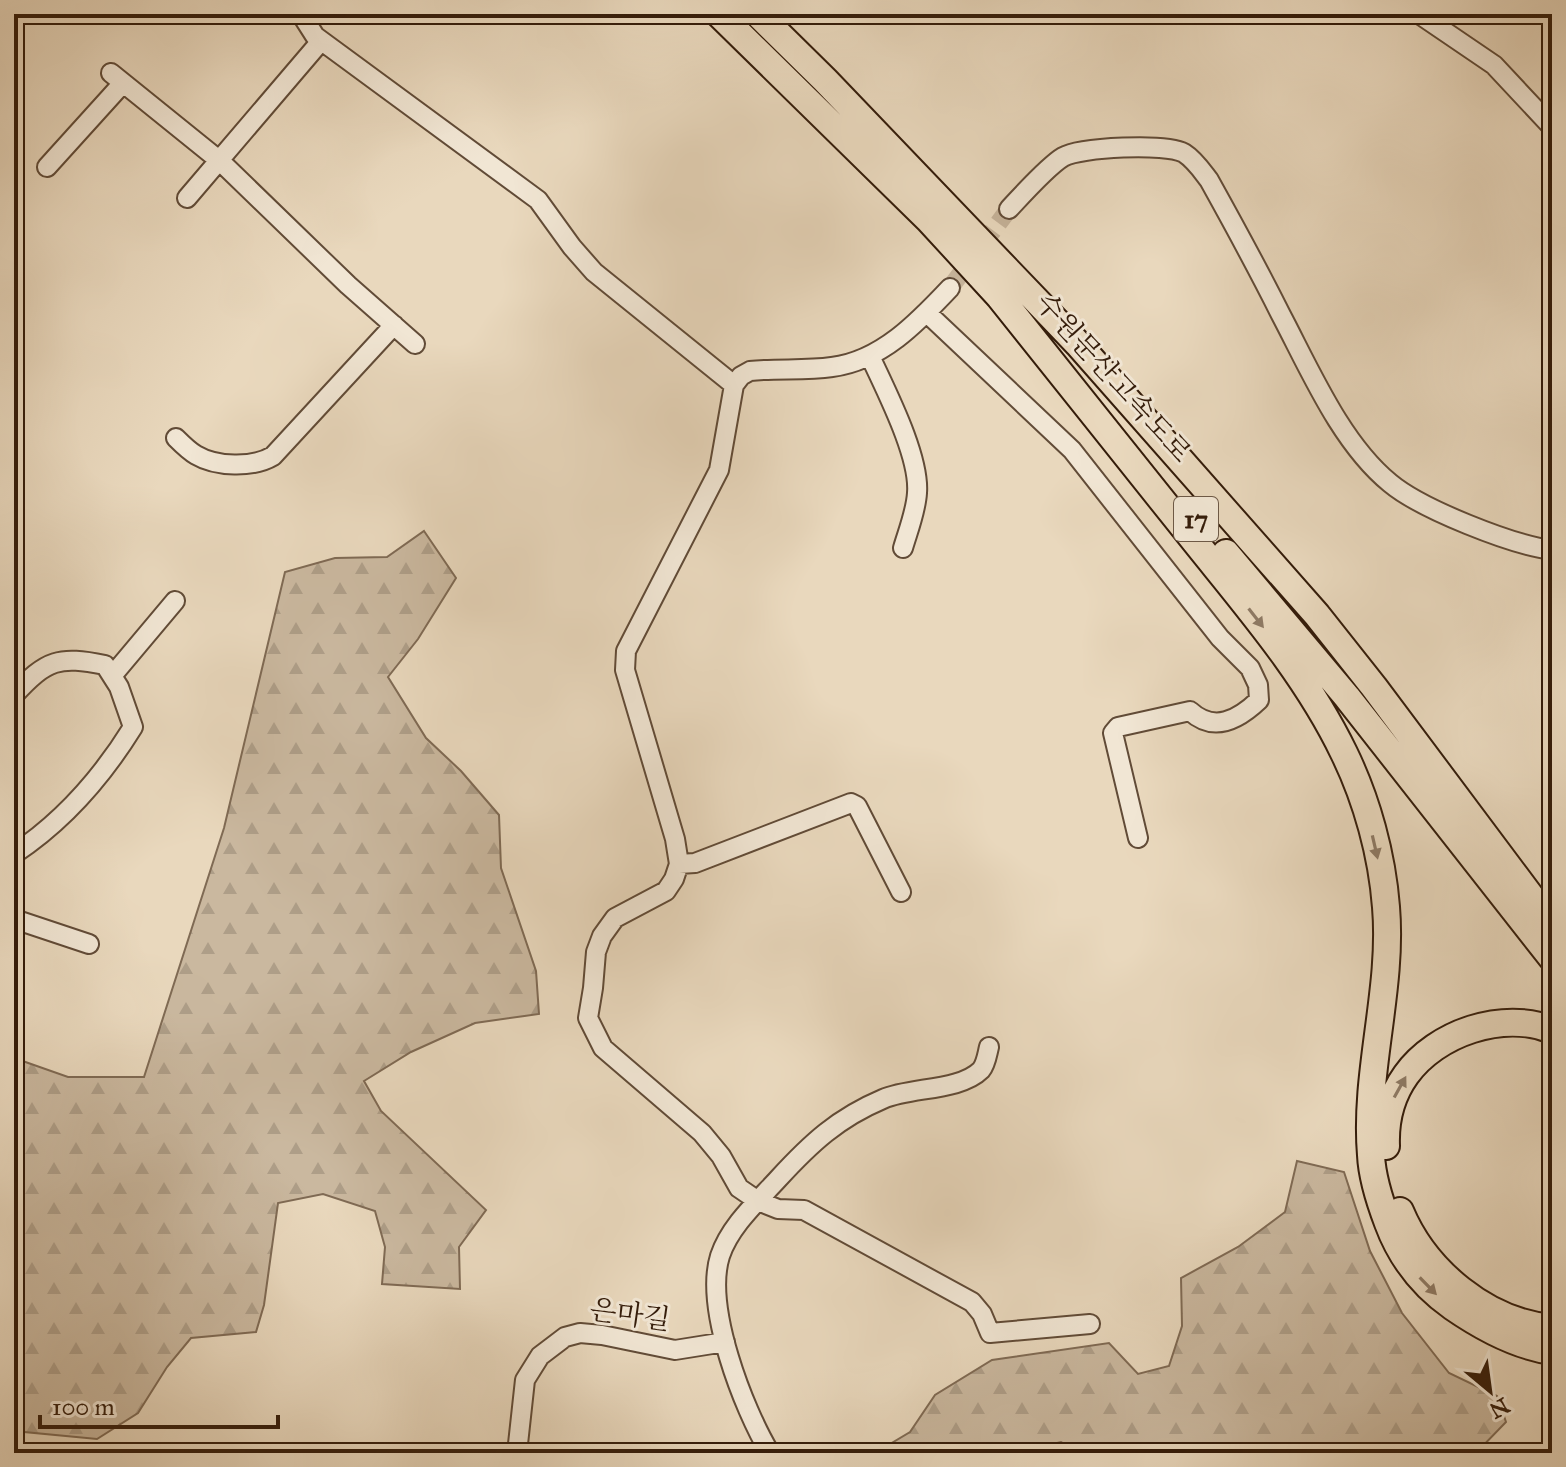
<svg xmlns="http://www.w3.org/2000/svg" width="1566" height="1467" font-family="'IM FELL Great Primer','Noto Serif KR',serif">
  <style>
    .forest { fill: url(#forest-firs); stroke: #7f6a54; stroke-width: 2 }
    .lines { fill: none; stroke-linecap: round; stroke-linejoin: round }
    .minor-tunnel { stroke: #c5b299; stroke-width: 18; stroke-dasharray: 18 9; stroke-linecap: butt }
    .minor-casing { stroke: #614b37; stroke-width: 22 }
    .highway-casing { stroke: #341c0a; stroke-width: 30 }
    .minor { stroke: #f1e6d4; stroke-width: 18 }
    .highway { stroke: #e9d8bd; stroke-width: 26 }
    .oneway { fill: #8e7a64 }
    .labels { text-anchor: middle; stroke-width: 6; stroke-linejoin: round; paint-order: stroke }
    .shield { fill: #f1e6d4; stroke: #6d5947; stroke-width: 2 }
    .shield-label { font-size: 26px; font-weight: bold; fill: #341c0a }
    .street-label { font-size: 28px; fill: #341c0a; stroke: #f1e6d4 }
  </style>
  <defs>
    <pattern id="forest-firs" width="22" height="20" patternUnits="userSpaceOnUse" patternTransform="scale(2)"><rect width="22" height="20" fill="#cab89f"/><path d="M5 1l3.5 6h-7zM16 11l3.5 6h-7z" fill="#ae9e88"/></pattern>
  </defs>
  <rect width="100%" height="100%" fill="#e9d8bd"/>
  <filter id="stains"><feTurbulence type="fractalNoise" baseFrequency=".0025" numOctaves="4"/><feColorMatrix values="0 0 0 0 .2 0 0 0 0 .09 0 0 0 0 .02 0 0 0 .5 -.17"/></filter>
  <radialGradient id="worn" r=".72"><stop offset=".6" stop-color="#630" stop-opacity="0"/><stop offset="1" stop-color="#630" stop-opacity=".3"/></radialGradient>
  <!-- forest -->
  <path class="forest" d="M424,531L456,578L418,639L388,677L426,738L461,771L499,815L501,868L536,971L539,1014L475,1023L411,1052L364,1081L381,1111L486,1210L459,1247L460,1289L382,1284L385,1247L375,1211L323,1194L278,1203L264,1305L256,1332L191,1338L167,1367L138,1413L97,1439L14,1431V1058L68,1077H144L224,828L285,572L335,558L387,557Z
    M1297,1161L1344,1172L1370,1251L1402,1313L1449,1373L1497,1396L1506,1422L1476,1453H1182L1171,1447L1152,1453H1080L1061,1442L1014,1453H875L910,1432L935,1395L992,1360L1109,1343L1138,1374L1169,1366L1182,1326L1181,1278L1238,1247L1285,1212Z"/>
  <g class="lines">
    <!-- minor-tunnel -->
    <path class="minor-tunnel" d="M950,288L1009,209"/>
    <defs>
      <path id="minor" d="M301,14L315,36L538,200L572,247L594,272L734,385L719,470L626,651L625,670L675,839L679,864L674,879L666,891L615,918L602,936L596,952L593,988L588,1018L603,1048L702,1133L721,1156L739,1188L758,1201L778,1209L804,1210L972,1302L982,1314L990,1333L1090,1324
        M1419,14L1494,65L1552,127
        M111,73L220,161L348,285L415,344
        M47,167L123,83
        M187,198L321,41
        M1009,209C1022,195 1048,166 1063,157C1080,147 1166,143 1184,153C1195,160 1202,171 1209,180C1234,225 1258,269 1281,315C1310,370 1341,443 1390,483C1421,509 1512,545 1552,550
        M927,313L1072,450L1220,638L1250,668L1258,685L1259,700C1238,720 1214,733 1190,711L1118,727L1113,733L1138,838
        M870,356C886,391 920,456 917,493C916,511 908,531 903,548
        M734,385L741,376L750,371C778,368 805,371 832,367C881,361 918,322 950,288
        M176,438C182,444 189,451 196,455C216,467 253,468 273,456L394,325
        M112,676L175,601
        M14,695C47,659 59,656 105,665L119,687L133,727C102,777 64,821 14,854
        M679,864L695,863L851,803L857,806L901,892
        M14,919L89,944
        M517,1453L525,1380L540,1356L565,1337L580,1333L602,1335L675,1350L725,1342
        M770,1453C743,1408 704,1307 720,1256C730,1226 757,1202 778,1179C811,1143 838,1118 883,1099C911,1087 960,1091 981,1070C986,1064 987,1055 989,1047"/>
      <path id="highway" d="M719,14L929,220L1009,307
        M758,14L825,80L1078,344L1317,615L1374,687L1552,925
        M998,295C1064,378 1131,461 1197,544C1250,610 1307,676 1344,753C1367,800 1382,855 1386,907C1393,990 1364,1072 1371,1155C1372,1178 1380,1202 1388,1223C1401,1258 1423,1286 1453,1307C1482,1327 1517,1346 1552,1351
        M1226,553L1347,697L1552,958
        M1386,1146C1385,1121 1391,1096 1406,1075C1436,1033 1503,1010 1552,1030
        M1400,1211C1425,1271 1486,1322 1552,1328"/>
    </defs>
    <!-- minor casing -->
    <use href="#minor" class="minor-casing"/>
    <!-- highway casing -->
    <use href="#highway" class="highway-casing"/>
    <!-- minor -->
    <use href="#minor" class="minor"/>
    <!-- highway -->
    <use href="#highway" class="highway"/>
  </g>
  <!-- one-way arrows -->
  <defs><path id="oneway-solid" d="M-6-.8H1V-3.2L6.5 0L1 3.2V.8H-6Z" transform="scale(2)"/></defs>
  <g class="oneway">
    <use href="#oneway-solid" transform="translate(1256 618) rotate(52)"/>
    <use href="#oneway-solid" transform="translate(1375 847) rotate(77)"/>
    <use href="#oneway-solid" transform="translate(1400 1087) rotate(-61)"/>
    <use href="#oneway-solid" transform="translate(1428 1286) rotate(46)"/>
  </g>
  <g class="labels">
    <!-- shield labels -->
    <rect class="shield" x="1174" y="497" width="44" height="44" rx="6"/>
    <g class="shield-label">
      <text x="1196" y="528">17</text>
    </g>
    <!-- street labels -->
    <g class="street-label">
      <text transform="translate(1114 377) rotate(48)" y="10">수원문산고속도로</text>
      <text transform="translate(630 1314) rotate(8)" y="10">은마길</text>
    </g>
  </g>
  <!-- margin -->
  <rect width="1566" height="1467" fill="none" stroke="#e9d8bd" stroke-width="48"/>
  <rect x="16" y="16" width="1534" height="1435" fill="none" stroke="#341c0a" stroke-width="4"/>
  <rect x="24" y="24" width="1518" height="1419" fill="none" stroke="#341c0a" stroke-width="2"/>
  <!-- north arrow -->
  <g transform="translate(1490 1391) rotate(151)" stroke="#f1e6d4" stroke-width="6" paint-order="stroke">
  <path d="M0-6L14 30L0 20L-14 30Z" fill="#341c0a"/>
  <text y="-12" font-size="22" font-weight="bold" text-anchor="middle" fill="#341c0a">N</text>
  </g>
  <!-- scale -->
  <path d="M40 1415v12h238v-12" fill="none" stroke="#341c0a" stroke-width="4"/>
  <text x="52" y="1415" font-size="24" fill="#341c0a" stroke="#f1e6d4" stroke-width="6" paint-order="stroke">100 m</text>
  <rect width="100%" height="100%" filter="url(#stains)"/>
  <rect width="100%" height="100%" fill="url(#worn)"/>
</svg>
